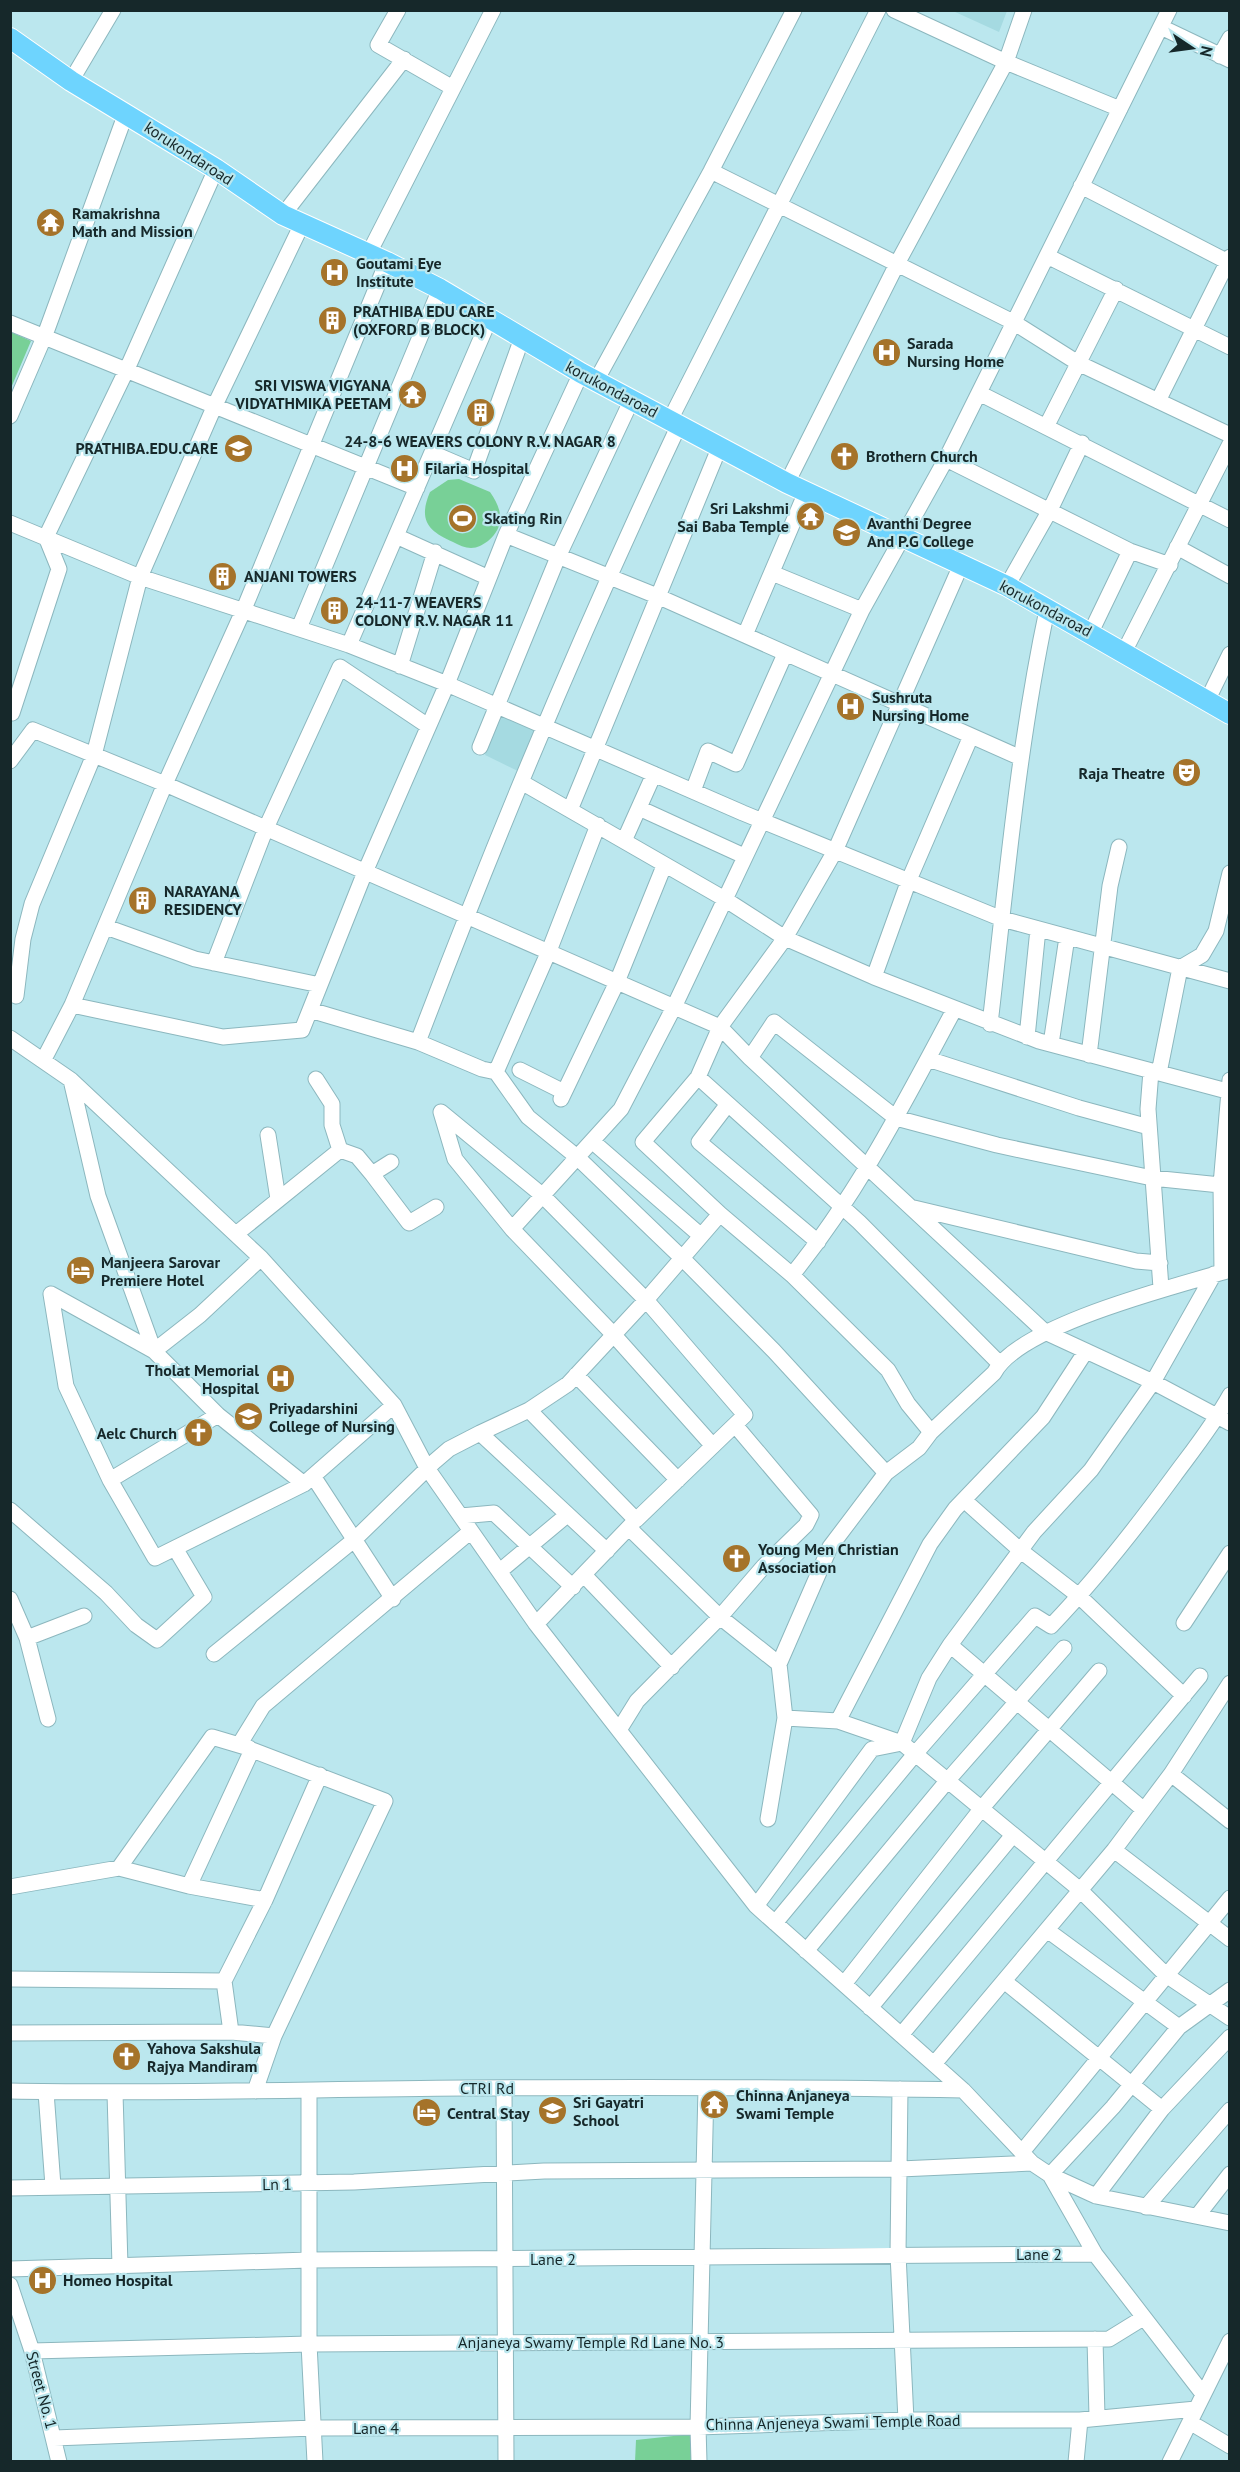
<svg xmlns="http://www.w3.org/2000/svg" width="1240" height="2472" font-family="'PT Sans',sans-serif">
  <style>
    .built { fill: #a5dae1 }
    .green { fill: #78d097 }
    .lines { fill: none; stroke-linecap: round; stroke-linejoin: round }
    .minor-casing { stroke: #8cb7be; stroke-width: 17 }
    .major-casing { stroke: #fff; stroke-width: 22 }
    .minor { stroke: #fff; stroke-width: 15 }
    .major { stroke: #6ed4fe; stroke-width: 20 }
    .labels { text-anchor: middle; stroke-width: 4.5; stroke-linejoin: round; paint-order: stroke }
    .street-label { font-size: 16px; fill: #16282a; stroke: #bbe7ee }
    .poi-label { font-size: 16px; font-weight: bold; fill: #16282a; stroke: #bbe7ee; text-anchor: start }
  </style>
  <rect width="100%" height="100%" fill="#bbe7ee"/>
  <!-- built -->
  <path class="built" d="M953,11H1007L999,32Z
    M501,716L537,732L520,772L485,755Z"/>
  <!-- green -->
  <path class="green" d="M11,332L31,341L11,388L10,332Z
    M459,479L490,492C502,509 506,526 488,541C482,545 478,548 471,548C465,548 459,545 453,542C428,531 418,520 430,492L448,480Z
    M692,2434L691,2461L635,2462L636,2440Z"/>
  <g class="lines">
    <defs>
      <path id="minor" d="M398,10L378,45L453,88
        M894,10L1006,62L1120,109
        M1161,27L1230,60
        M1220,56L1230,38
        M71,81L113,10
        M711,171L1013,322L1078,363L1230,435
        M1081,186L1230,263
        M283,215L404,59
        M369,253L493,10
        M1047,256L1230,347
        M10,323L417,488
        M581,373L506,535L447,684L365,872L310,1010L418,1042L482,1069L496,1072L528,1117L577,1157L681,1257L774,1351L886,1473
        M596,381L711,171L794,10
        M979,393L1230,520
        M1158,401L1230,257
        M10,416L45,335L126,113
        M670,420L878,10
        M1047,425L1116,289
        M432,453L474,471L522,338
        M946,459L1130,551L1170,565
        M787,483L898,262L1006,62L1024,10
        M10,523L140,577L349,645L447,684L743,813L1002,919L1230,981
        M506,535L657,596L1021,758
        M396,536L489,578
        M1177,547L1230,576
        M772,573L862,610
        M1007,586L1050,510L1082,443
        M299,628L440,289
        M1091,632L1130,551
        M745,635L806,492
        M349,645L489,320
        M1124,652L1230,444
        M400,666L435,552
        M1207,701L1230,654
        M12,713L59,569L46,537L127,369L216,169
        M480,747L558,557L632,399
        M10,761L33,730L165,784L720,1027L750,1058L1045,1332L1153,1382L1230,1423
        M523,783L723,898L785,938L874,977L1039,1041L1227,1091
        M693,791L708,751L736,764L785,654
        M639,808L744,856
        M570,810L720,446
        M624,841L654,774
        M106,927L195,959L320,985
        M214,963L266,828L340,667L428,726
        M874,977L909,880L971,736
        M16,996L23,939L32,904L94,755L140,577L215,405L302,224
        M72,1005L223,1037L302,1030L310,1010
        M990,1024C1006,886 1018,746 1047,610
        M1027,1037L1038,929
        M10,1038L71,1080L261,1258L394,1405L427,1468L536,1624L756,1906L963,2090L1032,2163L1050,2175L1096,2196L1230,2223
        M418,1042C497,834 584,626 679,425
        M1051,1044L1067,937
        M1089,1055L1110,886L1119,847
        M750,1058L774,1022L896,1118L997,1145L1152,1178L1230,1186
        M44,1059L72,1005L165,784L244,609L387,262
        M928,1059L1079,1108L1149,1127
        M520,1070L564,1092
        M1151,1071L1148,1109L1161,1288
        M496,1072L549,951L598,825
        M1159,1073L1180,968L1202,955L1216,931L1230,873
        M698,1077L859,1222L999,1363
        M316,1079L332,1104V1125L340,1150
        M71,1080L98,1196L154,1351L200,1315L261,1258
        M561,1099L617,982L664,866
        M728,1104L699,1142L818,1242
        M441,1112L542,1195L646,1300L745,1415L636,1520L529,1410L568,1384L646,1300L720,1214
        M441,1112L455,1159L512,1229L613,1334L713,1446
        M268,1135L278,1199
        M592,1141L700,1235
        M372,1174L409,1223L436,1207
        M914,1208L1136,1261L1160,1263
        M512,1229L621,1109L674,1007L862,610L946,459L1169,10
        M236,1234L340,1150L357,1156L372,1174L391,1162
        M1222,1272L1221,1185L1230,1080
        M792,1275C858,1194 905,1101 954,1010
        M51,1294L66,1386L110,1480L155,1558L304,1484L394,1405
        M51,1294L154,1351L218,1415L304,1484
        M576,1375L678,1480
        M529,1410L480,1433L607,1551
        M931,1432L908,1404L888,1370L792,1275L720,1214L643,1142L698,1077L720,1027L785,938L835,851L961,565
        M313,1476L393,1599
        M110,1480L218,1415
        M964,1500L1021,1551L1079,1596L1184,1696
        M10,1510L106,1593L136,1625L157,1640L204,1597L175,1548
        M461,1516L494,1513L573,1587
        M629,1528L720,1617L779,1664
        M500,1571L567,1515
        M584,1575L672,1667
        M10,1599L27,1638L48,1719
        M1184,1623L1230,1553
        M536,1624L634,1522
        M27,1638L84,1616
        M950,1645L1144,1810
        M214,1654L354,1540L435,1461L449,1449L480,1433
        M785,1718L838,1721L902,1743L1079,1889L1166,1975L1230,2018
        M838,1721L930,1544L955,1509L1043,1417L1086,1351
        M619,1730L637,1701L720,1617L764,1566L806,1525L811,1515L735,1425
        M902,1743L929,1678L950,1645L1034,1532L1091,1470L1153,1382L1214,1274
        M239,1745L263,1706L471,1531
        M1171,1774L1230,1821
        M768,1819L785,1718L779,1664L830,1547L886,1473L919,1448L931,1432L994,1373C1019,1325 1177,1286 1230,1270
        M1114,1850L1230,1939
        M119,1868L212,1737L249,1748
        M10,1887L119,1868L189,1886L265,1900
        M756,1906L872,1749L902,1743
        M775,1923L915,1754L1035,1616L1051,1626C1096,1579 1136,1528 1174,1476C1194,1449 1214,1424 1230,1395
        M1047,1930L1179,2027
        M806,1951L948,1780L1064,1648
        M10,1979L224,1981
        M1004,1981L1162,2109L1230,2037
        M844,1984L982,1808L1099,1671
        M870,2008L1013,1835
        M231,2032L224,1981L265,1900L320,1775
        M10,2033L231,2032L274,2036L385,1801L252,1750L189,1886
        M901,2035L1200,1676
        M934,2064L1114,1850L1171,1774L1230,1683
        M504,2088L506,2462
        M706,2088L698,2427L906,2420H1080L1196,2409
        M900,2089L898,2254L906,2420
        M10,2091C162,2094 314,2089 465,2088C631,2087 797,2087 963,2090
        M255,2091L274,2036
        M309,2091V2344L315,2462
        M46,2092L53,2186
        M115,2093L120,2266
        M1022,2152L1230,1898
        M1050,2175L1095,2254L1203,2394
        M1050,2175L1113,2107L1179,2027L1230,1990
        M10,2188L354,2182L544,2171L900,2169L1032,2163
        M1096,2196L1162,2109
        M1146,2207L1230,2110
        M1198,2215L1230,2174
        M10,2269L309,2260L1095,2254
        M10,2285L32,2351L59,2462
        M1095,2339L1097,2417
        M32,2351L309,2344L1109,2339L1143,2318
        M1198,2427L1230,2446
        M54,2438L314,2428L698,2427L699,2462
        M1076,2462L1080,2420
        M1170,2462L1230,2341"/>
      <path id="major" d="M10,38L71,81L216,169L283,215L387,262L440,289L581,373L787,483L1007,586L1230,714"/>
    </defs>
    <!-- minor casing -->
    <use href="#minor" class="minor-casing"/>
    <!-- major casing -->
    <use href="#major" class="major-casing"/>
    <!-- minor -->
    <use href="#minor" class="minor"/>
    <!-- major -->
    <use href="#major" class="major"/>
  </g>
  <!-- icons -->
  <defs>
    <symbol id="temple-disc" viewBox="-11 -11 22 22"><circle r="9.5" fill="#a5732a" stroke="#bbe7ee"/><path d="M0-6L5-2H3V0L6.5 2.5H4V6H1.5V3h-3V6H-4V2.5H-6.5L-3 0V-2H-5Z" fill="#fff"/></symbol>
    <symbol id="hospital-disc" viewBox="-11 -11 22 22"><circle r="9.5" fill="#a5732a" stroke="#bbe7ee"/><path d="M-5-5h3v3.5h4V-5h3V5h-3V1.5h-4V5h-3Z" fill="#fff"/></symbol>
    <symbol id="building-disc" viewBox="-11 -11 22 22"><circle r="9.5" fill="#a5732a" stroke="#bbe7ee"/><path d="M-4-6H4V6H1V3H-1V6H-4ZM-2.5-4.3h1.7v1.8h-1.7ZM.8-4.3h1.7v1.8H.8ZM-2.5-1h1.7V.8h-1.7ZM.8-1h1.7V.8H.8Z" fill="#fff"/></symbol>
    <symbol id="school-disc" viewBox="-11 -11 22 22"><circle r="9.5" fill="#a5732a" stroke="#bbe7ee"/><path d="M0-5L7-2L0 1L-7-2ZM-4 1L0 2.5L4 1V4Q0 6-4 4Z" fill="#fff"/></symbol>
    <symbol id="church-disc" viewBox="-11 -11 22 22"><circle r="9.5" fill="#a5732a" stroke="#bbe7ee"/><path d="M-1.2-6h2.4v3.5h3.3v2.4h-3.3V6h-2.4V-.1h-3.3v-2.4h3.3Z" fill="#fff"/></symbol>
    <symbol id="stadium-disc" viewBox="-11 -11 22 22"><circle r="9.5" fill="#a5732a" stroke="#bbe7ee"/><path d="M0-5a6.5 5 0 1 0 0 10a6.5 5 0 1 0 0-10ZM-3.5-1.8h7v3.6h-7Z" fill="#fff"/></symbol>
    <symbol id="university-disc" viewBox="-11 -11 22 22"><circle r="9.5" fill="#a5732a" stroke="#bbe7ee"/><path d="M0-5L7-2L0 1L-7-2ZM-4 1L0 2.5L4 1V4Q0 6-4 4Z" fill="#fff"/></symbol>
    <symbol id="theatre-disc" viewBox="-11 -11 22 22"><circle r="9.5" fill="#a5732a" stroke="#bbe7ee"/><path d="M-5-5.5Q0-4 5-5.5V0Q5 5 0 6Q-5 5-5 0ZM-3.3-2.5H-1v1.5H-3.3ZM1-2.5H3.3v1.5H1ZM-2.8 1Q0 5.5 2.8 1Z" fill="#fff"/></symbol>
    <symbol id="hotel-disc" viewBox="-11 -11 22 22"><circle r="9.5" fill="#a5732a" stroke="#bbe7ee"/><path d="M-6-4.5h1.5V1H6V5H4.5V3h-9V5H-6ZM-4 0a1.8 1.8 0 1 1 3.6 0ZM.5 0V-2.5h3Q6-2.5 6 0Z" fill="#fff"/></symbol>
  </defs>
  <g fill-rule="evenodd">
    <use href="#temple-disc" x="34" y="206" width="33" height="33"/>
    <use href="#hospital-disc" x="318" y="256" width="33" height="33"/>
    <use href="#building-disc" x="316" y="304" width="33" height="33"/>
    <use href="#hospital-disc" x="870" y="336" width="33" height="33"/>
    <use href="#temple-disc" x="396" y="378" width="33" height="33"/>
    <use href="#building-disc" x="464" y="396" width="33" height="33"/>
    <use href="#school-disc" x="222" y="432" width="33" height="33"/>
    <use href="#church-disc" x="828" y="440" width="33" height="33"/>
    <use href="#hospital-disc" x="388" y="452" width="33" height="33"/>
    <use href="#temple-disc" x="794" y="500" width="33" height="33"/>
    <use href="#stadium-disc" x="446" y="502" width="33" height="33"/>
    <use href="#university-disc" x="830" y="516" width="33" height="33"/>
    <use href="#building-disc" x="206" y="560" width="33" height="33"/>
    <use href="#building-disc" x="318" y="594" width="33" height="33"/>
    <use href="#hospital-disc" x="834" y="690" width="33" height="33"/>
    <use href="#theatre-disc" x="1170" y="756" width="33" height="33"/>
    <use href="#building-disc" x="126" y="884" width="33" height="33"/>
    <use href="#hotel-disc" x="64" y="1254" width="33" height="33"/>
    <use href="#hospital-disc" x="264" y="1362" width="33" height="33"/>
    <use href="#university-disc" x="232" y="1400" width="33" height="33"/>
    <use href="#church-disc" x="182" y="1416" width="33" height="33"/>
    <use href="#church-disc" x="720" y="1542" width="33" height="33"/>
    <use href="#church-disc" x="110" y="2040" width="33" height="33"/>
    <use href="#temple-disc" x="698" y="2088" width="33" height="33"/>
    <use href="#school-disc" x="536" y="2094" width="33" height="33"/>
    <use href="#hotel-disc" x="410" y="2096" width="33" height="33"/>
    <use href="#hospital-disc" x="26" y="2264" width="33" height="33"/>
  </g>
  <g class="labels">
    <!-- street labels -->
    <g class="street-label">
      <text transform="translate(189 153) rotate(33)" y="6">korukondaroad</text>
      <text transform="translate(612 389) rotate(28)" y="6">korukondaroad</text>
      <text transform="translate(1046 608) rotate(28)" y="6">korukondaroad</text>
      <text x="487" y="2094">CTRI Rd</text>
      <text transform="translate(277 2184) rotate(-1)" y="6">Ln 1</text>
      <text x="1039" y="2260">Lane 2</text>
      <text x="553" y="2265">Lane 2</text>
      <text x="591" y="2348">Anjaneya Swamy Temple Rd Lane No. 3</text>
      <text transform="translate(42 2390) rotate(75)" y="6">Street No. 1</text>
      <text transform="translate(833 2422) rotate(-1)" y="6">Chinna Anjeneya Swami Temple Road</text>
      <text x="376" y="2434">Lane 4</text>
    </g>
    <!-- poi labels -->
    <g class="poi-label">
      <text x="72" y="219">Ramakrishna<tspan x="72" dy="18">Math and Mission</tspan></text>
      <text x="356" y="269">Goutami Eye<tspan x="356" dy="18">Institute</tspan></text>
      <text x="353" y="317">PRATHIBA EDU CARE<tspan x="353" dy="18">(OXFORD B BLOCK)</tspan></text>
      <text x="907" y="349">Sarada<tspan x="907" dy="18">Nursing Home</tspan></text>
      <text x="391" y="391" text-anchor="end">SRI VISWA VIGYANA<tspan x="391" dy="18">VIDYATHMIKA PEETAM</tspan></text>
      <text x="480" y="447" text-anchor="middle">24-8-6 WEAVERS COLONY R.V. NAGAR 8</text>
      <text x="218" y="454" text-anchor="end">PRATHIBA.EDU.CARE</text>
      <text x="866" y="462">Brothern Church</text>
      <text x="425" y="474">Filaria Hospital</text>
      <text x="789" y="514" text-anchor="end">Sri Lakshmi<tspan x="789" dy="18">Sai Baba Temple</tspan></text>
      <text x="484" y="524">Skating Rin</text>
      <text x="867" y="529">Avanthi Degree<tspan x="867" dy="18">And P.G College</tspan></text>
      <text x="244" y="582">ANJANI TOWERS</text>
      <text x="355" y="608">24-11-7 WEAVERS<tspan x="355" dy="18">COLONY R.V. NAGAR 11</tspan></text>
      <text x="872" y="703">Sushruta<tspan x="872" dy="18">Nursing Home</tspan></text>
      <text x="1165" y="779" text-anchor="end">Raja Theatre</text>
      <text x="164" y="897">NARAYANA<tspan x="164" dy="18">RESIDENCY</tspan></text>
      <text x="101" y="1268">Manjeera Sarovar<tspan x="101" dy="18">Premiere Hotel</tspan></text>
      <text x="259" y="1376" text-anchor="end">Tholat Memorial<tspan x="259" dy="18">Hospital</tspan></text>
      <text x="269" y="1414">Priyadarshini<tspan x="269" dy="18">College of Nursing</tspan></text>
      <text x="177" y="1439" text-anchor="end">Aelc Church</text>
      <text x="758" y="1555">Young Men Christian<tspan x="758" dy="18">Association</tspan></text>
      <text x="147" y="2054">Yahova Sakshula<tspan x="147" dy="18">Rajya Mandiram</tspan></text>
      <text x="736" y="2101">Chinna Anjaneya<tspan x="736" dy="18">Swami Temple</tspan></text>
      <text x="573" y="2108">Sri Gayatri<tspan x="573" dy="18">School</tspan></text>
      <text x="447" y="2119">Central Stay</text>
      <text x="63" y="2286">Homeo Hospital</text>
    </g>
  </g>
  <!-- border -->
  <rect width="1240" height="2472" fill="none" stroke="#16282a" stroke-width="24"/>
  <!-- north arrow -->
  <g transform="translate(1192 48) rotate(103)" stroke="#bbe7ee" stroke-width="4.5" paint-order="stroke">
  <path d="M0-4.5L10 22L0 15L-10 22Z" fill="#16282a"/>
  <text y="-9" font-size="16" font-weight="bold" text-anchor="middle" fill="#16282a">N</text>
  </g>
</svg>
